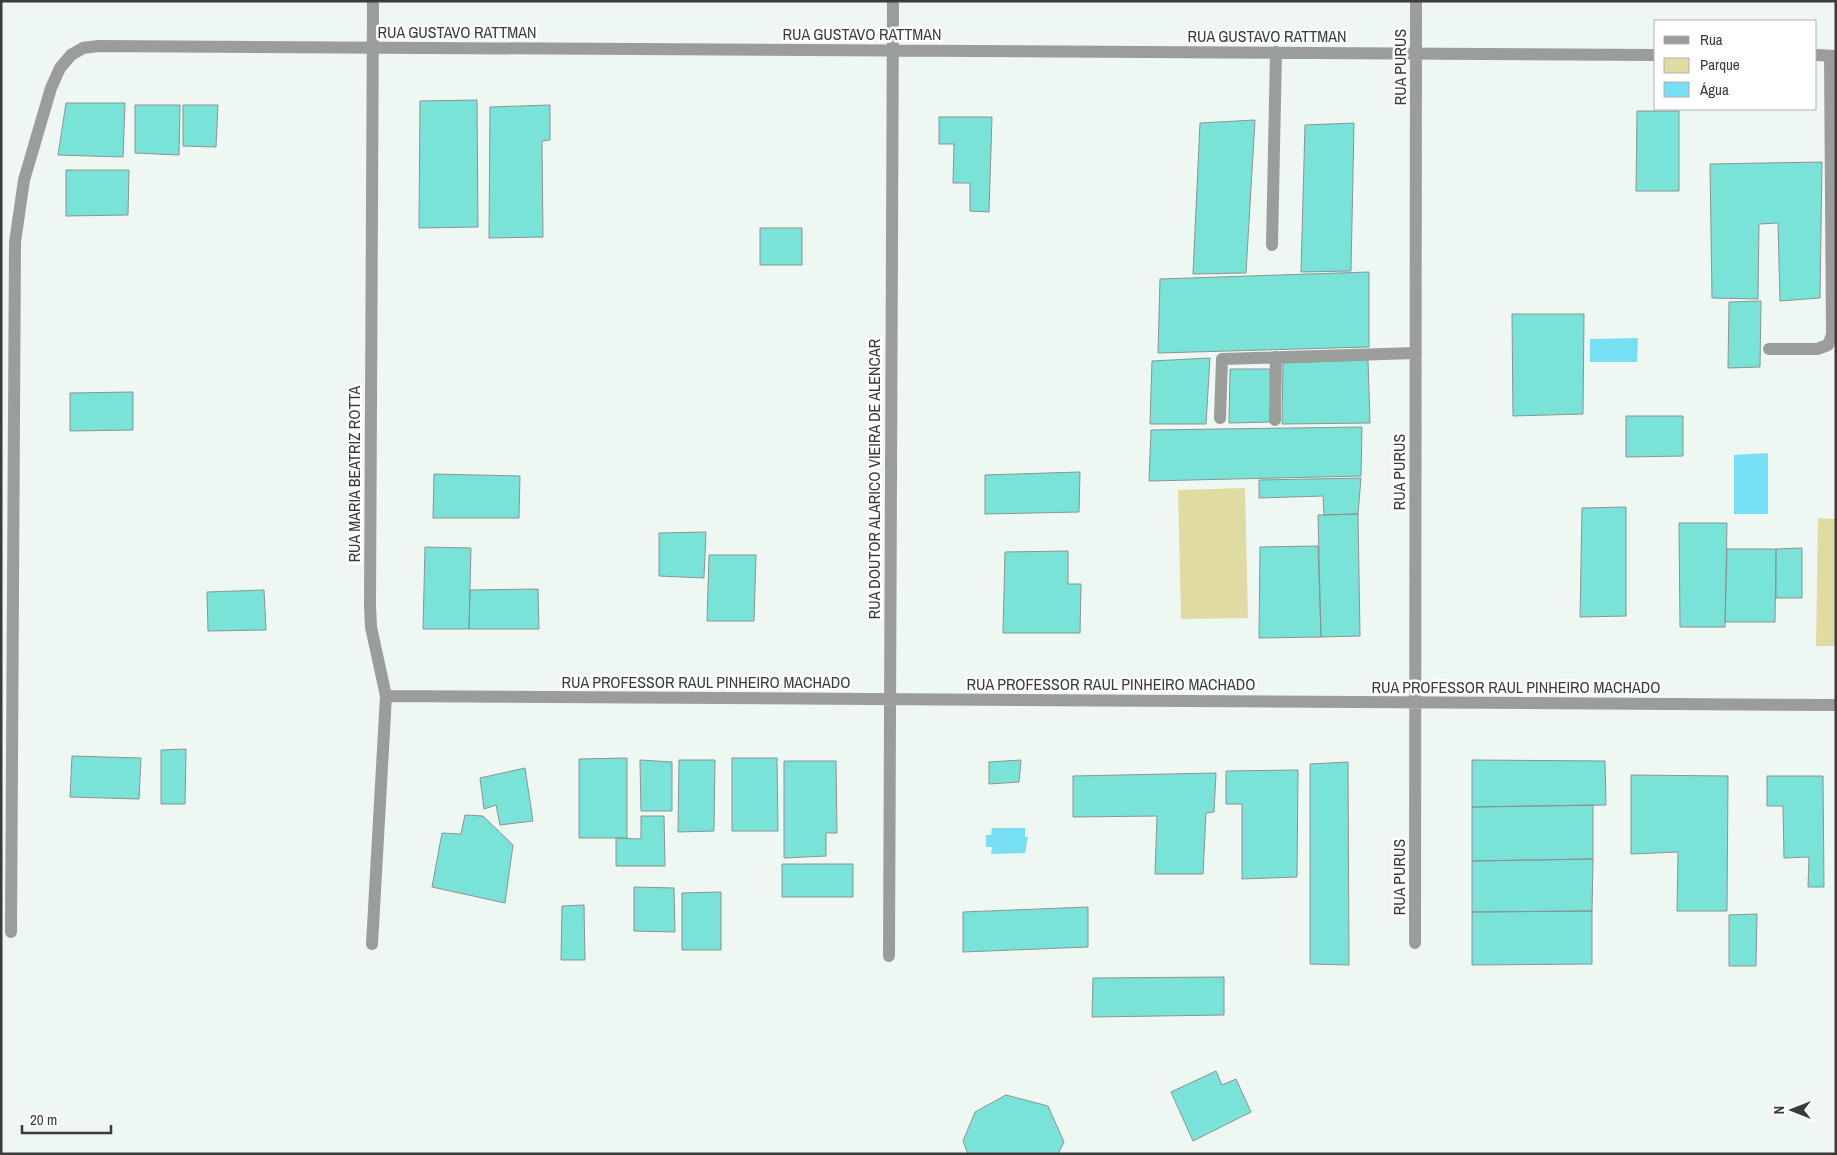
<svg xmlns="http://www.w3.org/2000/svg" width="1837" height="1155" font-family="'Archivo Narrow',sans-serif">
  <style>
    .green { fill: #e0dba2 }
    .water { fill: #76dff4 }
    .building { fill: #78e3d6; stroke: #8b9493 }
    .lines { fill: none; stroke-linecap: round; stroke-linejoin: round }
    .minor { stroke: #9b9d9a; stroke-width: 12 }
    .labels { text-anchor: middle; stroke-width: 5; stroke-linejoin: round; paint-order: stroke }
    .street-label { font-size: 16px; fill: #393c3a; stroke: #fff }
  </style>
  <rect width="100%" height="100%" fill="#eff7f2"/>
  <!-- green -->
  <path class="green" d="M1245,488L1248,618L1181,619L1178,490Z
    M1818,518L1836,519V646H1816Z"/>
  <!-- water -->
  <path class="water" d="M1638,338L1637,362H1590V339Z
    M1768,453V514H1734V455Z
    M992,828H1025V837H1028L1025,853L991,854L992,847H986V835H991Z"/>
  <!-- building -->
  <path class="building" d="M477,100L478,227L419,228L420,101Z
    M66,103H125L123,157L58,155Z
    M135,105H180L179,155L135,153Z
    M183,105H218L216,147L183,146Z
    M550,105V140L542,141L543,237L489,238L490,107Z
    M1637,111H1679V191H1636Z
    M939,117H992L989,212L970,211V183H953L954,144H939Z
    M1255,120L1246,273L1193,274L1200,123Z
    M1354,123L1351,271L1301,272L1305,125Z
    M1822,162L1820,298L1780,301L1778,223L1759,224L1758,299L1712,298L1710,164Z
    M66,170H129L128,215L66,216Z
    M760,228H802V265H760Z
    M1369,272V347L1158,353L1160,279Z
    M1761,301L1760,367L1728,368L1729,302Z
    M1512,314H1584L1583,414L1513,416Z
    M1210,358L1206,424H1150L1152,361Z
    M1368,360L1370,423L1282,424L1283,363Z
    M1230,369H1270L1271,422L1229,423Z
    M133,392V430L70,431V393Z
    M1626,416H1683V456L1626,457Z
    M1362,427L1361,476L1149,481L1151,430Z
    M1080,472L1079,512L985,514V475Z
    M434,474L520,476L519,518H433Z
    M1361,478L1358,514L1324,515L1323,496L1259,498V480Z
    M1626,507V616L1580,617L1582,508Z
    M1358,514L1360,636L1321,637L1318,515Z
    M1679,523H1727L1725,627H1680Z
    M706,532L704,578L659,576V533Z
    M1318,546L1321,637L1259,638L1260,547Z
    M425,547L471,548L469,629H423Z
    M1802,548V598H1776V549Z
    M1727,549H1776L1775,622H1725Z
    M1068,551V584H1081L1080,633H1003L1005,552Z
    M709,555H756L754,621H707Z
    M538,589L539,629H469L470,590Z
    M264,590L266,630L208,631L207,592Z
    M186,749L185,804H161V750Z
    M72,756L141,758L139,799L70,797Z
    M627,758V838H579V759Z
    M732,758H777L778,831H732Z
    M640,760L672,762V811H641Z
    M679,760H715L714,831L678,832Z
    M1021,760L1019,782L989,784V762Z
    M1472,760L1605,761L1606,805L1472,807Z
    M784,761H836L837,833H826V856L784,858Z
    M1348,762L1349,965L1310,964V764Z
    M525,768L533,821L500,825L496,805L484,809L480,778Z
    M1298,770L1297,877L1242,879V804H1226V771Z
    M1216,773L1214,812L1206,813L1203,874H1155L1157,816L1073,817V776Z
    M1631,775L1728,776L1727,911H1677L1678,852L1631,854Z
    M1767,776H1823L1824,887H1808L1809,857L1784,858L1783,806H1767Z
    M1593,805V859L1472,861V807Z
    M465,815L483,816L513,845L505,903L432,887L442,833L461,834Z
    M641,816H664L665,866H616V838L641,839Z
    M1593,859L1592,911L1472,912V861Z
    M782,864H853V897H782Z
    M634,887L674,888L675,932L634,931Z
    M721,892V950H682V893Z
    M584,905L585,960H561L562,906Z
    M1088,907V947L963,952V912Z
    M1592,911V964L1472,965V912Z
    M1757,914L1756,966H1729V915Z
    M1224,977V1015L1092,1017L1093,978Z
    M1216,1071L1222,1085L1236,1079L1251,1112L1193,1141L1171,1092Z
    M1006,1095L1048,1106L1064,1142L1058,1154H968L963,1141L975,1112Z"/>
  <g class="lines">
    <!-- minor -->
    <path class="minor" d="M1816,55L1836,56
      M1272,245L1276,52
      M1769,349H1817L1828,345L1832,335L1830,56
      M1220,418L1222,359L1416,353
      M1275,420L1276,357
      M386,696L1836,705
      M11,932L15,242L24,180L51,88L60,68L71,55L83,48L98,46L1656,55
      M1415,943L1416,1
      M372,944L386,696L371,627L370,606L373,1
      M889,956L893,1"/>
  </g>
  <g class="labels">
    <!-- street labels -->
    <g class="street-label">
      <text x="457" y="38">RUA GUSTAVO RATTMAN</text>
      <text x="862" y="40">RUA GUSTAVO RATTMAN</text>
      <text x="1267" y="42">RUA GUSTAVO RATTMAN</text>
      <text transform="translate(1400 67) rotate(-90)" y="6">RUA PURUS</text>
      <text transform="translate(1399 472) rotate(-90)" y="6">RUA PURUS</text>
      <text transform="translate(354 474) rotate(-90)" y="6">RUA MARIA BEATRIZ ROTTA</text>
      <text transform="translate(874 479) rotate(-90)" y="6">RUA DOUTOR ALARICO VIEIRA DE ALENCAR</text>
      <text x="706" y="688">RUA PROFESSOR RAUL PINHEIRO MACHADO</text>
      <text x="1111" y="690">RUA PROFESSOR RAUL PINHEIRO MACHADO</text>
      <text x="1516" y="693">RUA PROFESSOR RAUL PINHEIRO MACHADO</text>
      <text transform="translate(1399 877) rotate(-90)" y="6">RUA PURUS</text>
    </g>
  </g>
  <!-- border -->
  <rect width="1837" height="1155" fill="none" stroke="#393c3a" stroke-width="5"/>
  <!-- legend -->
  <rect x="1654" y="20" width="162" height="90" fill="#ffffff" stroke="#b0b1b0"/>
  <rect x="1664" y="36" width="25" height="8" fill="#9b9d9a" stroke="#b0b1b0"/>
  <text x="1700" y="45" font-size="15" fill="#393c3a">Rua</text>
  <rect x="1664" y="58" width="25" height="15" fill="#e0dba2" stroke="#b0b1b0"/>
  <text x="1700" y="70" font-size="15" fill="#393c3a">Parque</text>
  <rect x="1664" y="82" width="25" height="15" fill="#76dff4" stroke="#b0b1b0"/>
  <text x="1700" y="95" font-size="15" fill="#393c3a">Água</text>
  <!-- north arrow -->
  <g transform="translate(1792 1110) rotate(270)" stroke="#ffffff" stroke-width="4" paint-order="stroke">
  <path d="M0-4L9 19L0 12L-9 19Z" fill="#393c3a"/>
  <text y="-8" font-size="14" font-weight="bold" text-anchor="middle" fill="#393c3a">N</text>
  </g>
  <!-- scale -->
  <path d="M22 1125v8h89v-8" fill="none" stroke="#393c3a" stroke-width="2.5"/>
  <text x="30" y="1125" font-size="15" fill="#393c3a" stroke="#ffffff" stroke-width="4" paint-order="stroke">20 m</text>
</svg>
